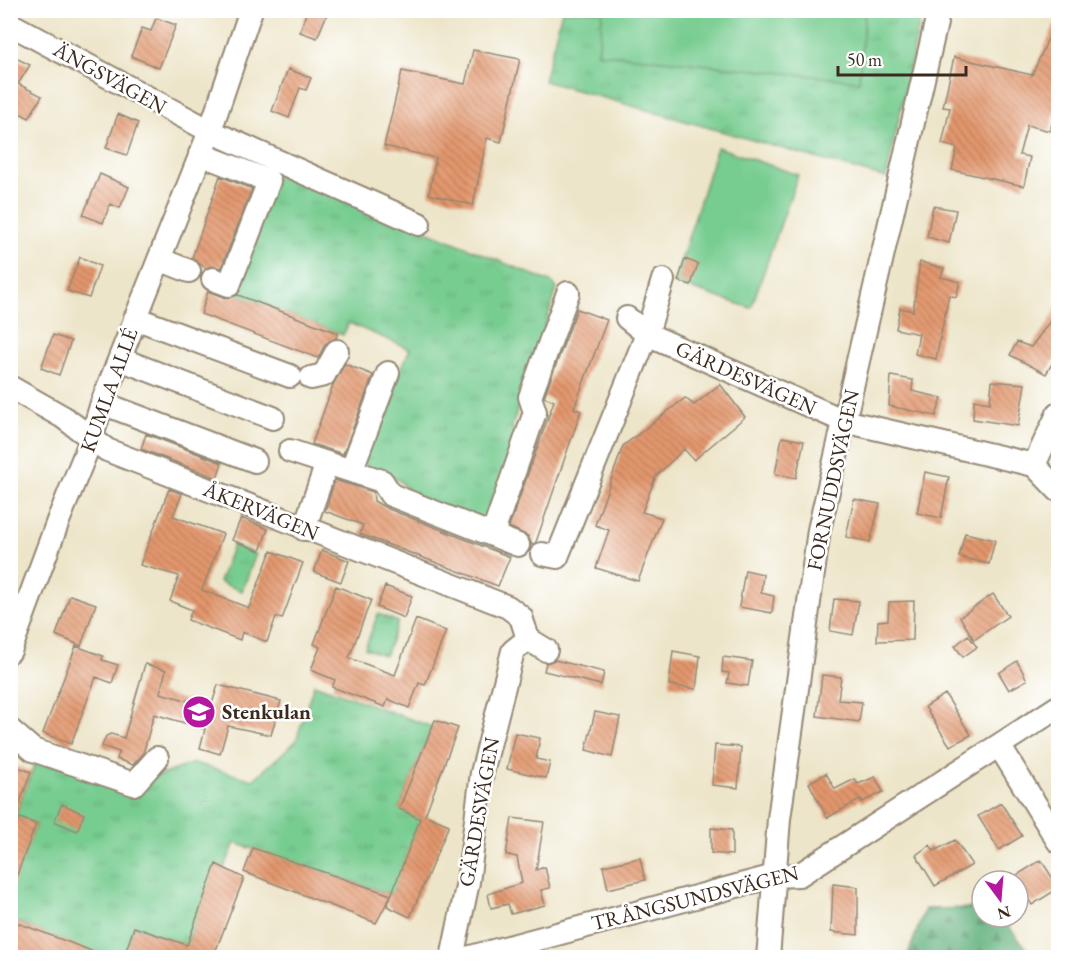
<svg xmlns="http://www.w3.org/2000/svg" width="1069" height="968" font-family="'EB Garamond',serif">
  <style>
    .forest { fill: url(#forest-firs); stroke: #4e6d4c; stroke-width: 1.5 }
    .park { fill: url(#park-tufts); stroke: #597b57; stroke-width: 1.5 }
    .pitch { fill: #77cc90; stroke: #597b57; stroke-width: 1.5 }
    .building { fill: url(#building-back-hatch) }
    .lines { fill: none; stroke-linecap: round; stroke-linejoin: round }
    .minor-casing { stroke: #948874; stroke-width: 26 }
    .minor { stroke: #fff; stroke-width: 22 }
    .labels { text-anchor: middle; stroke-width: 5; stroke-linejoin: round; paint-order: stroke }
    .street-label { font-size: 21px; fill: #3b2a1e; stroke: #fff }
    .poi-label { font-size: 21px; font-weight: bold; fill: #3b2a1e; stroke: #fff; text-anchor: start }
  </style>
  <defs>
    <pattern id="forest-firs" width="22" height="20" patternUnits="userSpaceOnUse" patternTransform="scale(1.5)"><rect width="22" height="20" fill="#61b07a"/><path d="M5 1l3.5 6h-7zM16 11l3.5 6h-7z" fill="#518f63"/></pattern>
    <pattern id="park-tufts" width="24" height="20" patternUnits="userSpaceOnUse" patternTransform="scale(1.5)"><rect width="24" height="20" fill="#77cc90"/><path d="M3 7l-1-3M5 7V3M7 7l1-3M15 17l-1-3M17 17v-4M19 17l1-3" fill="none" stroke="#68af7c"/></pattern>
    <pattern id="building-back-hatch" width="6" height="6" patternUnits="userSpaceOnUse" patternTransform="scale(1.5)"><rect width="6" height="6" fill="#e3976d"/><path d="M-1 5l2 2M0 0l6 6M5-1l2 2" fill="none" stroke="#b97b59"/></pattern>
  </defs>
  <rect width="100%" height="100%" fill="#fff"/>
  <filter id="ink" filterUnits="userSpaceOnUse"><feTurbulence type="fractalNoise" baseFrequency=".0167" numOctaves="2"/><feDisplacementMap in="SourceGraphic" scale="12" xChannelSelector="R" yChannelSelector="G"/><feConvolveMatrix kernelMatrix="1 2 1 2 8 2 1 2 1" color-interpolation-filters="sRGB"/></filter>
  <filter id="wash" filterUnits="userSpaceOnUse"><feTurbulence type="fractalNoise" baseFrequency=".008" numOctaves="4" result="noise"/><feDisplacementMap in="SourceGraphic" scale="24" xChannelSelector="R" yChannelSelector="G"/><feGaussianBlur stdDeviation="1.35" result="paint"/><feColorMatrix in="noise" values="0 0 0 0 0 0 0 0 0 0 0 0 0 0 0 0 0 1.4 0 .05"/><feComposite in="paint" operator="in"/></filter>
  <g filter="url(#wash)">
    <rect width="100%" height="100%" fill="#ede5c9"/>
    <!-- forest -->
    <path class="forest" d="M982,908V917H1001L1033,957H907L925,909Z"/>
    <!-- park -->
    <path class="park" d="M562,11H922L886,178L544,81Z
      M279,170L553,283L557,289L512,426L518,439L488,524L412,495L399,480L368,468L362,455L410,349L349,323L343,335L232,293Z
      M233,545L256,554L242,591L219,582Z
      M378,614L398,622L385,656L365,648Z
      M314,684L432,727L399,809L420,819L392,895L235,843L224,868L216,865L187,945L134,927L125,957L108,958L11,920L10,891L36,824L15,816L37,758L149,779L194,763L253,780L296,741Z"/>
    <!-- pitch -->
    <path class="pitch" d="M603,10L865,11L859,81L598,53Z
      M717,147L798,175L751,308L674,283Z"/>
    <g id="blocks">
      <!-- building -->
      <path class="building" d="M307,10L327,14L317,38L300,32Z
        M1059,14V99L1050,131L1027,125L1019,155L1030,157L1024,186L952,170L957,148L942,144L950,108L943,107L954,57L1032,75Z
        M156,18L176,25L159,68L131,56L142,28L151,31Z
        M473,50L520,59L501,142L487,138L473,205L429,194L436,158L384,146L402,71L465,84Z
        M10,55L30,65L18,84L42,96L29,118L10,108Z
        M288,69L311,78L306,90L300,88L289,118L272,111Z
        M118,114L138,123L127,155L106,148Z
        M100,174L129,187L120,208L110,204L103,223L83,215Z
        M220,176L252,189L221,268L211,266L206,268L192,258Z
        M933,206L956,210L949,243L927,237Z
        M80,257L100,266L89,298L67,291Z
        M685,259L698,264L691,285L678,281Z
        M920,262L944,268L941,277L960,282L956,297L949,295L936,359L915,354L919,334L896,329L900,308L913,311Z
        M208,291L225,298L238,295L338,333L336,338L325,344L318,358L201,314Z
        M1059,302V352L1046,374L1010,355L1017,342L1031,347L1048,324Z
        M577,309L607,320L574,408L581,411L536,542L532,545L528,536L509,527L554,401L544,397Z
        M53,335L71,341L59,375L41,368Z
        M345,364L373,375L343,454L312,444L333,385Z
        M891,376L913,380L912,391L942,398L936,416L889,406Z
        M992,381L1025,384L1018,426L973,419L974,400L990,403Z
        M720,384L745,417L694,460L684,449L656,476L642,512L662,518L638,581L596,568L609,530L595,525L623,446L685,398L694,405Z
        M146,434L222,463L217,478L141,449Z
        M782,437L804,441L796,478L775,474Z
        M925,472L949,477L941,518L917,513Z
        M335,480L373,492L374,501L386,508L510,557L498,586L360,534L363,525L325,511Z
        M169,489L182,494L173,516L223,534L202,590L249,608L271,551L303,563L282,619L276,617L267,642L242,632L240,640L188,620L192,610L170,601L179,576L140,565Z
        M854,499L880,504L870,542L846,537Z
        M241,518L268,529L260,551L232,540Z
        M965,533L995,540L989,564L959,557Z
        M322,550L349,561L341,582L314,572Z
        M745,570L763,574L761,593L774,596L772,613L739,607Z
        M336,586L371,600L349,658L395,675L416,619L446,631L425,685L419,683L409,708L388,699L385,707L332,687L335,680L311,670L320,647L314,644Z
        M385,586L412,596L404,618L377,607Z
        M993,594L1008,616L974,640L960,617Z
        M70,595L96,604L81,646L56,635Z
        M834,599L859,601L853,635L830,631Z
        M914,601L913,640L877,641L878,621L888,620L889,602Z
        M968,635L977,647L963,657L955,646Z
        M76,646L103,656L102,660L118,665L112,683L96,677L71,744L43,733Z
        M673,651L700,656L696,689L669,685Z
        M723,657L752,661L748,686L727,683L729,673L722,672Z
        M555,660L604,672L601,685L544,671L546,663Z
        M1017,661L1027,680L1009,690L999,673Z
        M145,664L166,670L160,693L211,707L218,685L281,701L271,735L228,726L220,754L200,748L205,729L154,714L143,754L133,765L117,759L119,752L102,746L106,736L111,734L124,738Z
        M822,675L841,677L838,700L862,702L859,722L817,716Z
        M945,694L971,735L950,746L925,707Z
        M595,712L620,717L612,757L586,750Z
        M435,720L458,728L425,815L449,825L410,917L387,906L420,819L399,809Z
        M515,733L540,738L536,759L550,762L546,778L507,769Z
        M715,745L741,747L738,788L712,785Z
        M10,764L31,772L15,816L36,824L12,888Z
        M826,773L835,789L855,779L858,784L875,777L883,792L862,802L861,799L827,818L809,783Z
        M1001,803L1022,836L999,850L978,816Z
        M62,804L84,814L77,831L54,821Z
        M512,818L544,822L536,870L545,867L550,888L541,890L545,905L511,914L508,904L491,908L488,894L522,883L517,857L506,855Z
        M711,828L732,830V855L711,853Z
        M955,840L972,865L935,886L916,855L930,845L934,851Z
        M253,848L391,895L376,923L244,872Z
        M640,858L645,880L608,889L603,866Z
        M1041,860L1059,888L1032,905L1014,877Z
        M216,864L244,878L214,955L215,957H124L134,927L187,945Z
        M833,884L858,887V935L831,932Z
        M10,920L105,956V957H25L10,952Z"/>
    </g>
  </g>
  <g filter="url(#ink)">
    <use href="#blocks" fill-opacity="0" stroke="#948874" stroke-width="1.5"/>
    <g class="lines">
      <defs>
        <path id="minor" d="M10,24L210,131L419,224
          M200,154L269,181L229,285L213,279
          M159,259L189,271
          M135,318L290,376
          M627,318L647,334L844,421L1034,465L1058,490
          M120,359L273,418
          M311,378L324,375L337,351
          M10,387L63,417L107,450L508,607L521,617L528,639L546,650
          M102,403L255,461
          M290,451L382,481L391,495L518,545
          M1034,465L1058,414
          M351,471L388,373
          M304,529L327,463
          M493,533L535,412L530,397L568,293
          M542,554L557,557L647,334L663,280
          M10,651L58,521L91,440L102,403L210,131L251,10
          M10,730L33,750L134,784L157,758
          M1000,747L1058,841
          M452,958L468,882L482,773L513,651L528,639
          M467,958L774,876L799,875L1058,707
          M768,958L779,819L819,530L939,10"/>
      </defs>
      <!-- minor casing -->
      <use href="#minor" class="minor-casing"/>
      <!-- minor -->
      <use href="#minor" class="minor"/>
    </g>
  </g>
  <!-- icons -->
  <defs>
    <symbol id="school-disc" viewBox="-11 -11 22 22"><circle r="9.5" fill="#b5179e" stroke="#fff"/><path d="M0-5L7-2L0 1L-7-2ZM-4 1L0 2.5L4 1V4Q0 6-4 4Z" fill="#fff"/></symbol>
  </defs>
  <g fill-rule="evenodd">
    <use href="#school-disc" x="180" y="693" width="38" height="38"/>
  </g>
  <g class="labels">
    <!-- street labels -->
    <g class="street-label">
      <text transform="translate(110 78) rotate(29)" y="7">ÄNGSVÄGEN</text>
      <text transform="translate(746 378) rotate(24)" y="7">GÄRDESVÄGEN</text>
      <text transform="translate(109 390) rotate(-70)" y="7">KUMLA ALLÉ</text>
      <text transform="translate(833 480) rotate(-78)" y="7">FORNUDDSVÄGEN</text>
      <text transform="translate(261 511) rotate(22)" y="7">ÅKERVÄGEN</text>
      <text transform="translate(479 812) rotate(-80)" y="7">GÄRDESVÄGEN</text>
      <text transform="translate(695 898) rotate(-14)" y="7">TRÅNGSUNDSVÄGEN</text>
    </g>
    <!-- poi labels -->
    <g class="poi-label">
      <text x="222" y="719">Stenkulan</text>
    </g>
  </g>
  <!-- margin -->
  <rect width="1069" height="968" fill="none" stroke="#fff" stroke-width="36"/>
  <!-- north arrow -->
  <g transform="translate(1000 899) rotate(164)"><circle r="28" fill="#ffffff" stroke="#b1aaa5" stroke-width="1.5"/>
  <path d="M0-4.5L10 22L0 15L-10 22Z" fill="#b5179e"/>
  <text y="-9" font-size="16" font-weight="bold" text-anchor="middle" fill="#3b2a1e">N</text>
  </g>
  <!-- scale -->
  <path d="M838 66v9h128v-9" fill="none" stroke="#3b2a1e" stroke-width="3"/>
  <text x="847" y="66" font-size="18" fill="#3b2a1e" stroke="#ffffff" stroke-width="4.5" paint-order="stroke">50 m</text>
</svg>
